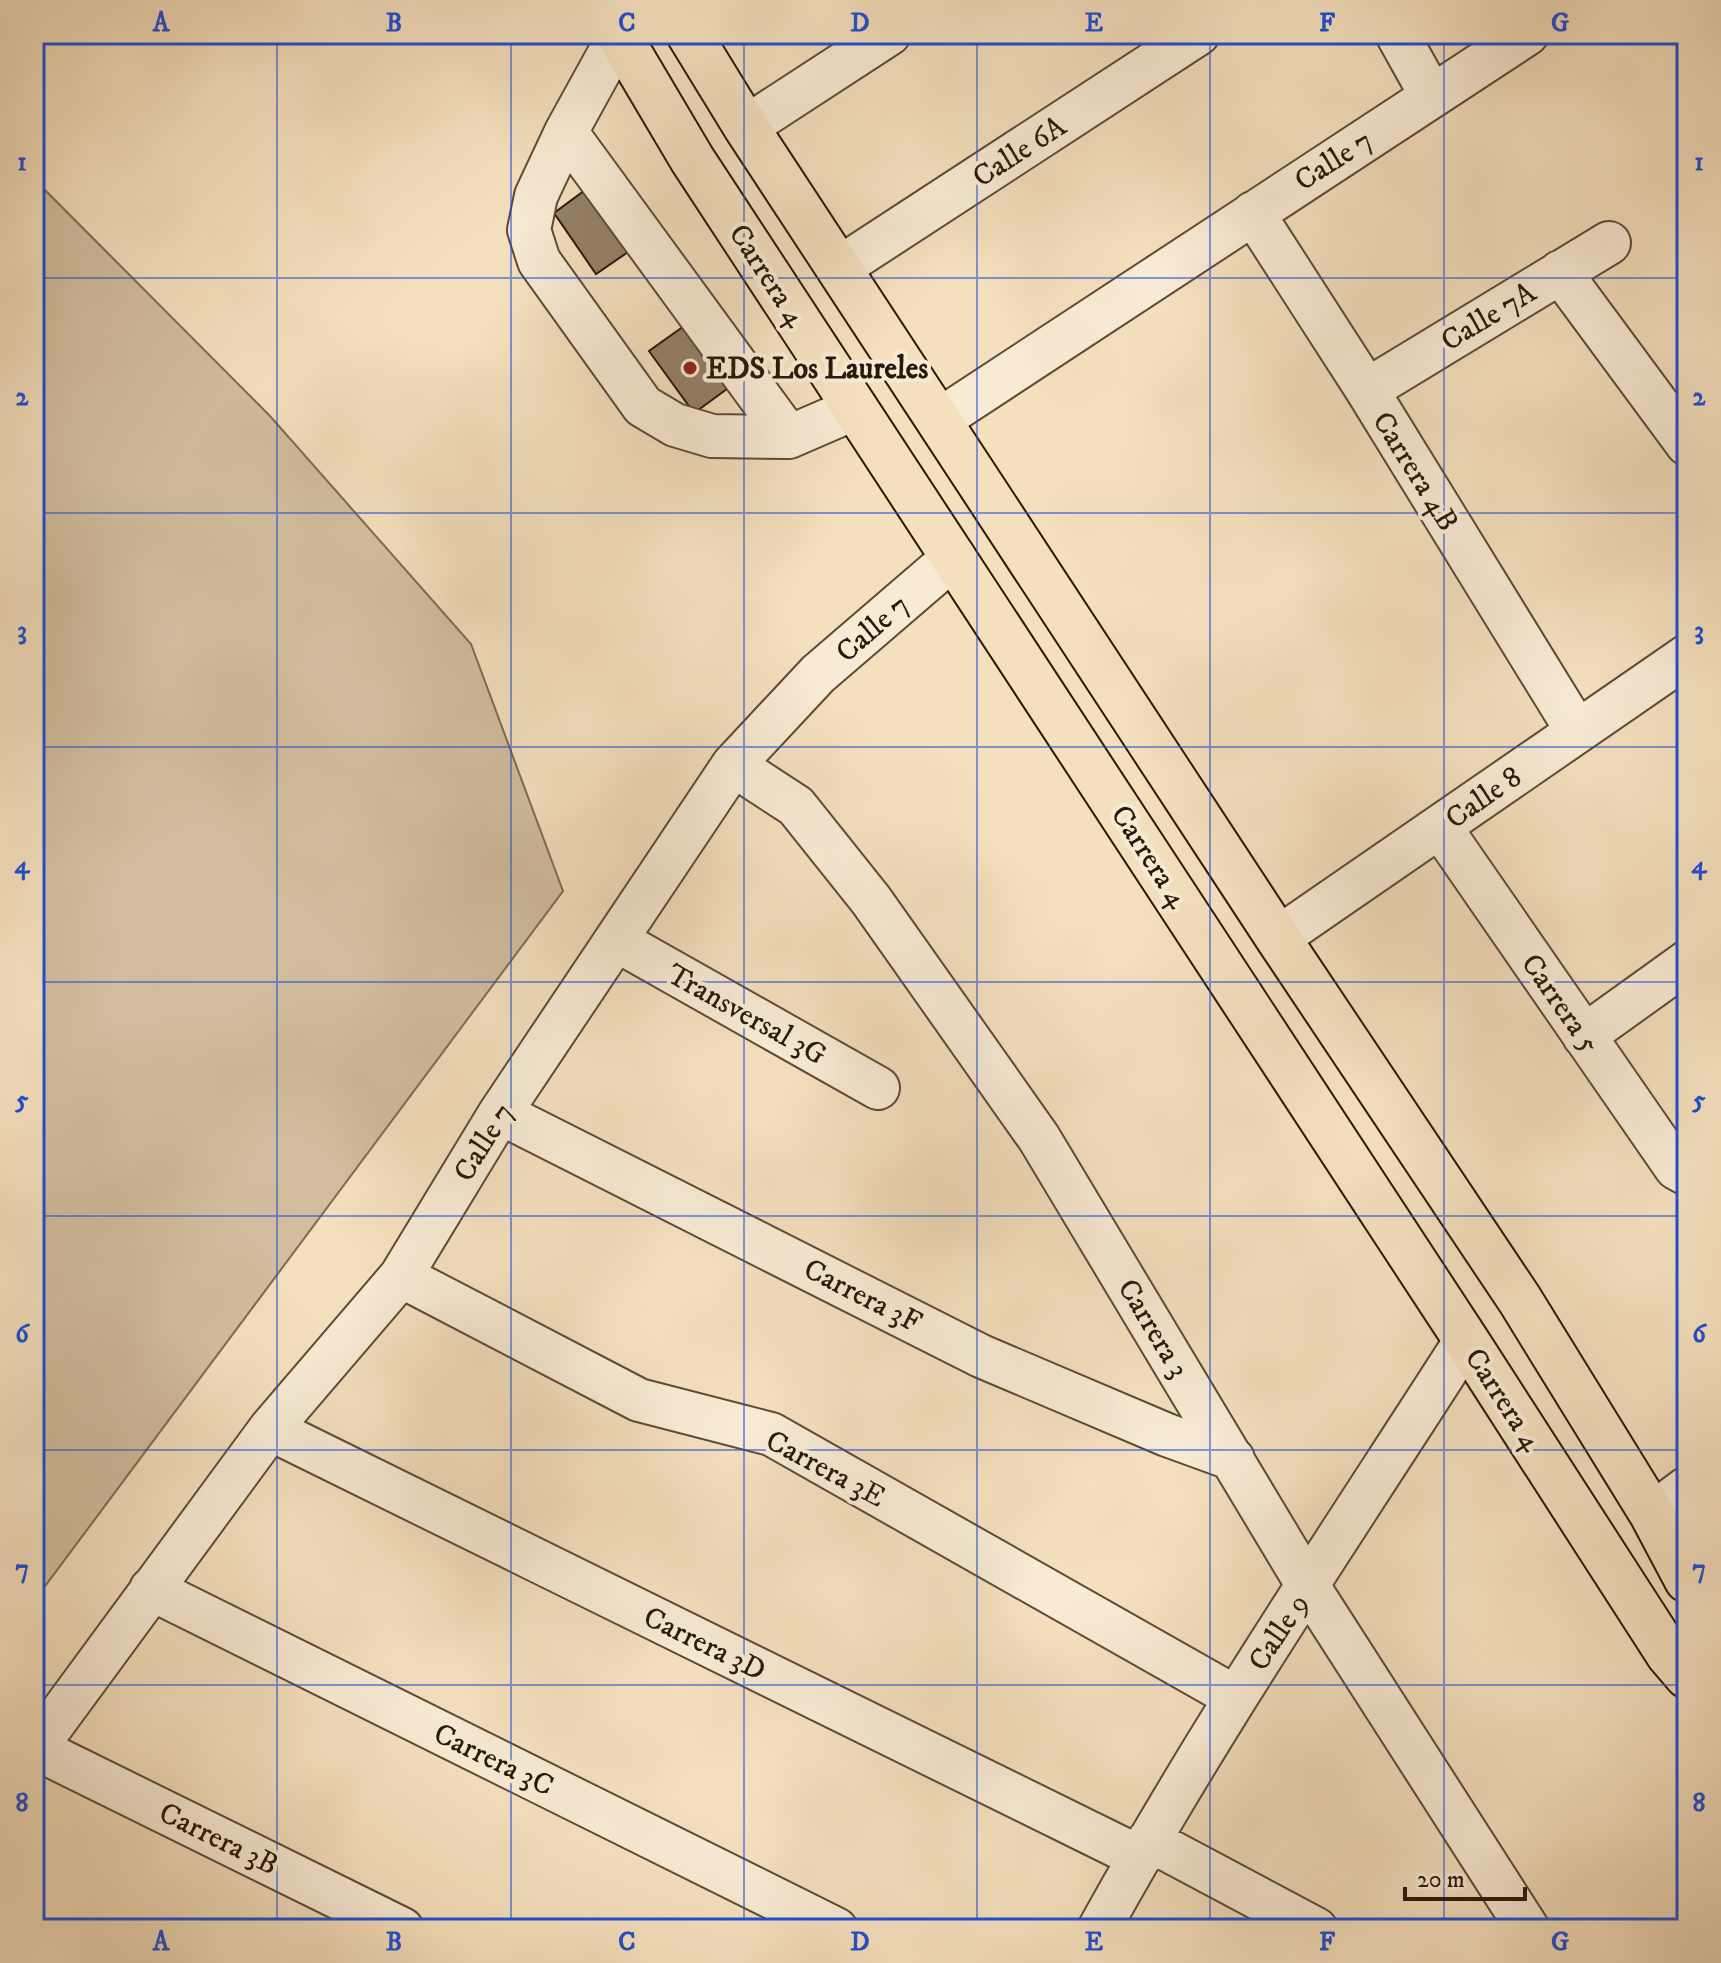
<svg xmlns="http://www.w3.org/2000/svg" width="1721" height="1963" font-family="'IM FELL DW Pica',serif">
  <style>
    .green { fill: #d2be9f; stroke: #7e6b54; stroke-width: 2 }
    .building { fill: #938067; stroke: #291809; stroke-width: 2 }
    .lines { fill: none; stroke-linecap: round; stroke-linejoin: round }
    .minor-casing { stroke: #5c4a36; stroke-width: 46 }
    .major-casing { stroke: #291809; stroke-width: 48 }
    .minor { stroke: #f8ebd5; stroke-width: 42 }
    .major { stroke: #f5e0be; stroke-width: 44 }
    .grid { fill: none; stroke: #1d4ed8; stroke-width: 2; stroke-opacity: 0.55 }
    .poi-dot { fill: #8f2418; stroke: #f8ebd5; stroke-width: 3 }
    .labels { text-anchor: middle; stroke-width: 8; stroke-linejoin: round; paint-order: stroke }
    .street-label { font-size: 30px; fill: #291809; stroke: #f8ebd5 }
    .poi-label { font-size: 30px; font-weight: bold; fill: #291809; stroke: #f8ebd5; text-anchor: start }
    .neatline { fill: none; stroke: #1d4ed8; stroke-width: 3 }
    .grid-label { font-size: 26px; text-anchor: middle; font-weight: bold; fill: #1d4ed8 }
  </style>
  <rect width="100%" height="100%" fill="#f5e0be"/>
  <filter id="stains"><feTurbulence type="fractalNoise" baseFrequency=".0025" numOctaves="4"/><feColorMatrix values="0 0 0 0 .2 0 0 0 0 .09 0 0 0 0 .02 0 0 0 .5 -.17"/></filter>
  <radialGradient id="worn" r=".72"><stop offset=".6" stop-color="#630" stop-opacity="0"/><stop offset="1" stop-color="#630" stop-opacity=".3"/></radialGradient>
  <!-- green -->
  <path class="green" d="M34,179L270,416L471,644L563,891L34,1601Z"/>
  <!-- building -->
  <path class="building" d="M588,188L631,250L596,274L554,213Z
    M687,324L731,386L694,413L649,351Z"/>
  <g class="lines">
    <defs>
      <path id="minor" d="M620,34L566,132L536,196L529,230L539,261L643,406L675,425L712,436L789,437L856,408
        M1397,34L1431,95
        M746,127L889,34
        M566,132L789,437
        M1253,213L1367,390L1577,731
        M839,268L1198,34
        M1560,272L1687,444
        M1367,390L1609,243
        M939,420L1527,34
        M733,765L796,806L871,900L1039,1138L1308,1586L1528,1929
        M1440,827L1676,1168L1687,1174
        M1278,938L1687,656
        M616,940L878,1088
        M1584,1036L1687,962
        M500,1113L981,1356L1167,1435L1233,1459
        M401,1276L639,1400L771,1434L1235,1697
        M270,1429L1139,1857
        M1652,1514L1687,1488
        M151,1589L836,1929
        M35,1748L402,1929
        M34,1750L270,1429L401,1276L500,1113L733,765L818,674L954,557
        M1149,1840L1316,1929
        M1099,1929C1211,1726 1341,1535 1466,1340"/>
      <path id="major" d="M618,34L692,159L1466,1340L1669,1655L1687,1676
        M689,34L746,127L1278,938L1520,1300L1652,1514L1687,1580"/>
    </defs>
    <!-- minor casing -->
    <use href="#minor" class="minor-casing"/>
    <!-- major casing -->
    <use href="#major" class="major-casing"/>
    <!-- minor -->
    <use href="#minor" class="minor"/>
    <!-- major -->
    <use href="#major" class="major"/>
  </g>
  <!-- grid -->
  <path class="grid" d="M277,34V1929M511,34V1929M744,34V1929M977,34V1929M1210,34V1929M1444,34V1929M34,278H1687M34,513H1687M34,747H1687M34,982H1687M34,1216H1687M34,1450H1687M34,1685H1687"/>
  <!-- markers -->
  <circle class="poi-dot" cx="690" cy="368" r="8"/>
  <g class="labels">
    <!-- street labels -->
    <g class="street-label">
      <text transform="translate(1019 151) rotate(-33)" y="10">Calle 6A</text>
      <text transform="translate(1333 160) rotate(-33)" y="10">Calle 7</text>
      <text transform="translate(768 275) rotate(57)" y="10">Carrera 4</text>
      <text transform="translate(1488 316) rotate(-31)" y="10">Calle 7A</text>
      <text transform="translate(1416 471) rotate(58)" y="10">Carrera 4B</text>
      <text transform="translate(872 628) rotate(-41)" y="10">Calle 7</text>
      <text transform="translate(1483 797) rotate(-35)" y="10">Calle 8</text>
      <text transform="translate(1150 856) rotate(57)" y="10">Carrera 4</text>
      <text transform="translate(1561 1003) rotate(55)" y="10">Carrera 5</text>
      <text transform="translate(747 1014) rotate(29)" y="10">Transversal 3G</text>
      <text transform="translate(483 1142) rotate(-58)" y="10">Calle 7</text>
      <text transform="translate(863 1295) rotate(27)" y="10">Carrera 3F</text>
      <text transform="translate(1154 1328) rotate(59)" y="10">Carrera 3</text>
      <text transform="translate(1504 1399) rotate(57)" y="10">Carrera 4</text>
      <text transform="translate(826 1468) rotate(28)" y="10">Carrera 3E</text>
      <text transform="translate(1278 1632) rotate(-57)" y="10">Calle 9</text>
      <text transform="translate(705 1643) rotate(26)" y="10">Carrera 3D</text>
      <text transform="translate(494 1759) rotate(26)" y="10">Carrera 3C</text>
      <text transform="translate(219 1838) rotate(26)" y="10">Carrera 3B</text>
    </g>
    <!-- poi labels -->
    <g class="poi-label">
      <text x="706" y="378">EDS Los Laureles</text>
    </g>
  </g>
  <!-- margin -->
  <rect width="1721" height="1963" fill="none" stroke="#f5e0be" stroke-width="88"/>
  <!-- scale -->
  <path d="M1405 1887v12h120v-12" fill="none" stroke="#291809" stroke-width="4"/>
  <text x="1417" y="1887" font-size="24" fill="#291809" stroke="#f8ebd5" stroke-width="6" paint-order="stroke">20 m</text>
  <rect x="44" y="44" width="1633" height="1875" class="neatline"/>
  <g class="grid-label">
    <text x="161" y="31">A</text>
    <text x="394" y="31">B</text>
    <text x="627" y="31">C</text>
    <text x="860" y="31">D</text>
    <text x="1094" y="31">E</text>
    <text x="1327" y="31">F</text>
    <text x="1560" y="31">G</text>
    <text x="22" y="170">1</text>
    <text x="1699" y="170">1</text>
    <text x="22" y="405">2</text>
    <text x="1699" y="405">2</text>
    <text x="22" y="639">3</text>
    <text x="1699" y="639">3</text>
    <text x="22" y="873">4</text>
    <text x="1699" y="873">4</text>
    <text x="22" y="1108">5</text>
    <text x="1699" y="1108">5</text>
    <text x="22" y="1342">6</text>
    <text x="1699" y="1342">6</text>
    <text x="22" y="1577">7</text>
    <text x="1699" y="1577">7</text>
    <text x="22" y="1811">8</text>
    <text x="1699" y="1811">8</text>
    <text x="161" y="1950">A</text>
    <text x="394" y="1950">B</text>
    <text x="627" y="1950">C</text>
    <text x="860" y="1950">D</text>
    <text x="1094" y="1950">E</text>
    <text x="1327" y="1950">F</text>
    <text x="1560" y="1950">G</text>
  </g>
  <rect width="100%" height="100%" filter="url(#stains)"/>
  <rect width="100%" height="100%" fill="url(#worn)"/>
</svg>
